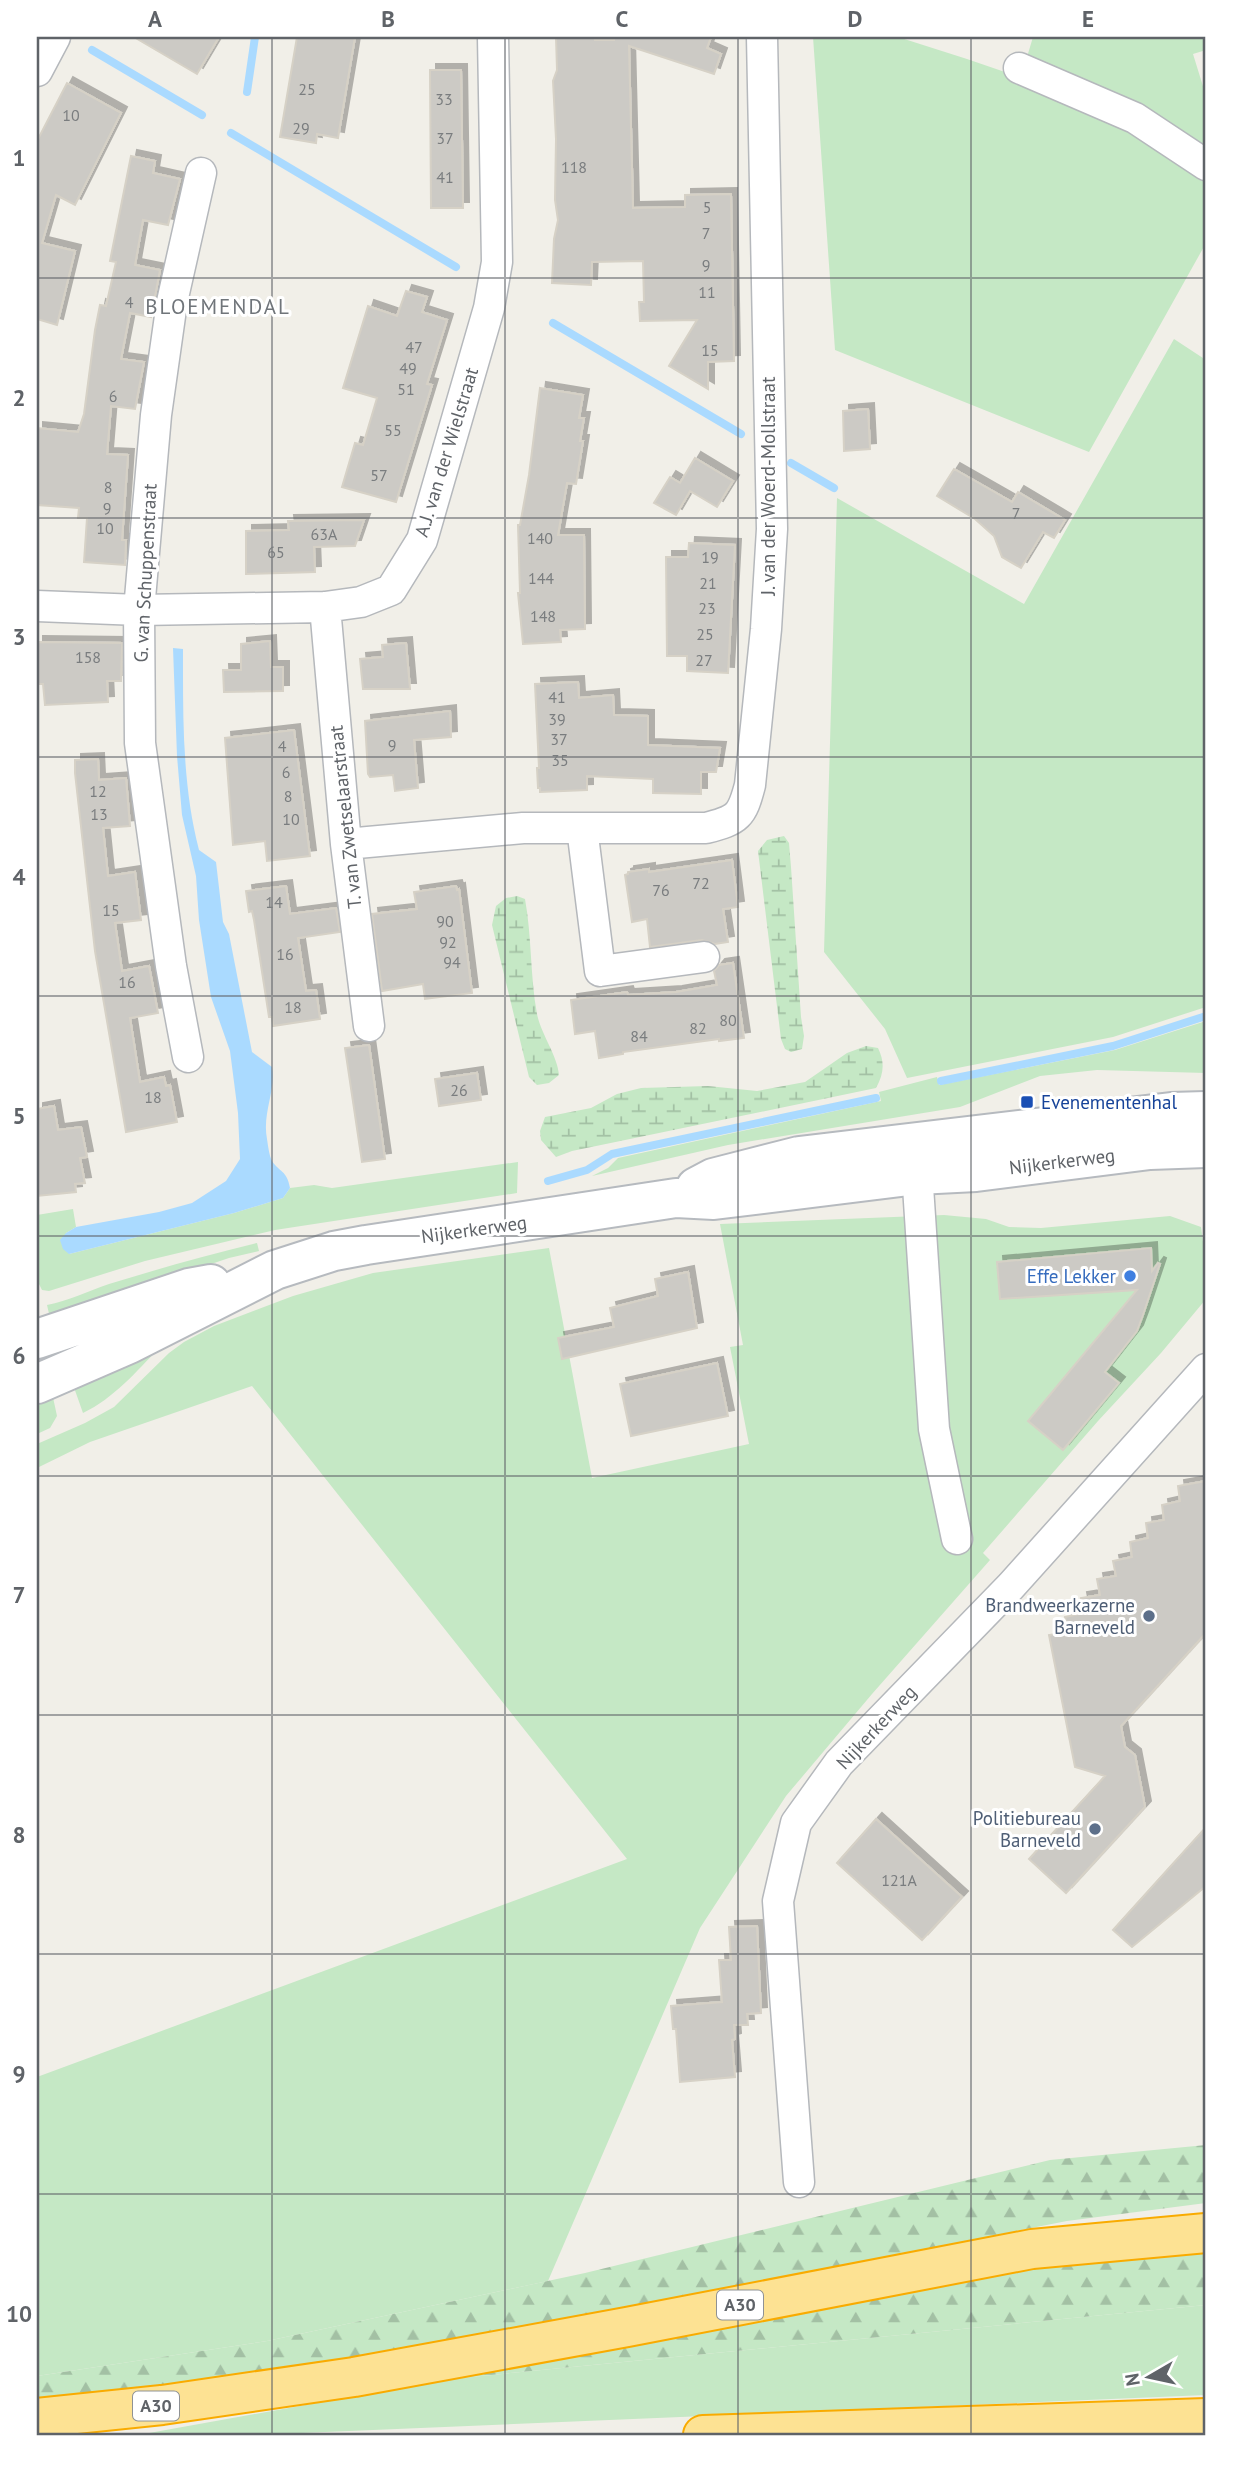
<svg xmlns="http://www.w3.org/2000/svg" width="1243" height="2472" font-family="'PT Sans',sans-serif">
  <style>
    .grass { fill: #c5e8c5 }
    .forest { fill: url(#forest-firs) }
    .wetland { fill: url(#wetland-marsh) }
    .water { fill: #aadaff }
    .lines { fill: none; stroke-linecap: round; stroke-linejoin: round }
    .stream { stroke: #aadaff; stroke-width: 8 }
    .building { fill: #cccac5; stroke: #d6d1c6; stroke-width: 2; filter: url(#shadow) }
    .street-casing { stroke: #b5b8bc; stroke-width: 33 }
    .secondary-casing { stroke: #b6babf; stroke-width: 42 }
    .highway-casing { stroke: #f9ab00; stroke-width: 42 }
    .street { stroke: #fff; stroke-width: 30 }
    .secondary { stroke: #fff; stroke-width: 38 }
    .highway { stroke: #fde293; stroke-width: 38 }
    .grid { fill: none; stroke: #5f6368; stroke-width: 2; stroke-opacity: 0.55 }
    .transit-dot { fill: #1a4fb4; stroke: #fff; stroke-width: 2.5 }
    .shop-dot { fill: #3f7fe0; stroke: #fff; stroke-width: 2.5 }
    .service-dot { fill: #5c6f8a; stroke: #fff; stroke-width: 2.5 }
    .labels { text-anchor: middle; stroke-width: 6; stroke-linejoin: round; paint-order: stroke }
    .number-label { font-size: 16px; fill: #7a7d7f }
    .shield { fill: #fff; stroke: #8f9295; stroke-width: 2 }
    .shield-label { font-size: 18px; font-weight: bold; fill: #5f6368 }
    .street-label { font-size: 19px; fill: #5f6368; stroke: #fff }
    .transit-label { font-size: 19px; fill: #164399; stroke: #fff; text-anchor: start }
    .shop-label { font-size: 19px; fill: #366cbe; stroke: #fff; text-anchor: end }
    .service-label { font-size: 19px; fill: #4e5e75; stroke: #fff; text-anchor: end }
    .neighbourhood-label { font-size: 21px; letter-spacing: 2px; fill: #70757a; stroke: #fff }
    .neatline { fill: none; stroke: #5f6368; stroke-width: 2.5 }
    .grid-label { font-size: 23px; text-anchor: middle; font-weight: bold; fill: #5f6368 }
  </style>
  <defs>
    <pattern id="forest-firs" width="22" height="20" patternUnits="userSpaceOnUse" patternTransform="scale(1.75)"><rect width="22" height="20" fill="#c5e8c5"/><path d="M5 1l3.5 6h-7zM16 11l3.5 6h-7z" fill="#a3c0a4"/></pattern>
    <pattern id="wetland-marsh" width="20" height="14" patternUnits="userSpaceOnUse" patternTransform="scale(1.75)"><rect width="20" height="14" fill="#c5e8c5"/><path d="M1 5h8M5 5V1M11 12h8M15 12V8" fill="none" stroke="#a3c0a4"/></pattern>
    <filter id="shadow"><feDropShadow dx="6" dy="-6" stdDeviation="0" flood-color="#0004"/></filter>
  </defs>
  <rect width="100%" height="100%" fill="#f1efe8"/>
  <!-- grass -->
  <path class="grass" d="M813,37H898L967,59L1049,87L1206,171V243L1089,452L835,350Z
    M1033,37H1206V50L1193,54L1206,96V154L1024,67Z
    M1174,339L1206,360V1007L1113,1037L907,1078L885,1029L824,952L837,498L1024,604Z
    M1206,1021V1073L1097,1070L1040,1076L960,1107L728,1145L592,1176L608,1168L618,1158L881,1101L879,1092L937,1077L939,1085L1115,1050Z
    M518,1162L517,1193L275,1230L145,1261L49,1291L42,1290L37,1280V1215L73,1209L76,1227L66,1233L69,1254L234,1213L283,1198L290,1188L314,1185L332,1188Z
    M944,1215L986,1219L1009,1227L1041,1228L1170,1216L1201,1227L1206,1264V1299L1161,1353L1098,1421L983,1553L990,1560L872,1694L786,1796L700,1928L548,2281L267,2341L37,2376V2077L627,1859L252,1386L90,1442L37,1468V1444L85,1423L114,1407L169,1353L184,1342L214,1326L293,1296L373,1273L549,1248L592,1478L749,1444L730,1347L743,1345L720,1224Z
    M257,1243L259,1251L229,1258L50,1318L47,1305C68,1301 88,1291 109,1284C158,1269 207,1255 257,1243Z
    M160,1347C136,1372 114,1398 83,1413L71,1379Z
    M51,1388L57,1416L50,1428L37,1434V1394Z
    M1206,2305V2395L254,2435H138L450,2379Z"/>
  <!-- forest -->
  <path class="forest" d="M1206,2145V2203L1067,2221L354,2362L37,2412V2376L267,2341L585,2273L1050,2160Z
    M1206,2243V2305L450,2379L1046,2260Z"/>
  <!-- wetland -->
  <path class="wetland" d="M784,836L789,843L791,867L801,1017L804,1036L802,1049L791,1052L785,1049L781,1039L758,851L767,840Z
    M517,896L525,899C532,937 530,976 537,1014C541,1034 558,1057 559,1075L549,1083L537,1085L529,1077L492,925L496,906L506,898Z
    M866,1046L878,1048C885,1062 884,1074 876,1088L572,1151L556,1157L541,1140L540,1131L545,1117L591,1108L617,1094L641,1088L708,1086L757,1091L805,1082L847,1053Z"/>
  <!-- water -->
  <path class="water" d="M173,648L183,649C183,717 182,784 199,850L216,862L223,922L229,934L252,1052L272,1067C276,1091 262,1113 267,1139C268,1145 269,1155 272,1161C279,1172 287,1170 290,1188L283,1198L234,1213L69,1254L63,1249L60,1240L66,1233L76,1227L159,1212L192,1203L226,1181L240,1159L238,1113L230,1051L211,997L199,920L196,876L182,815L177,756Z"/>
  <g class="lines">
    <!-- stream -->
    <path class="stream" d="M92,50L202,115
      M247,92L255,37
      M231,133L456,267
      M553,323L741,434
      M791,463L834,488
      M941,1081L1113,1046L1206,1016
      M548,1181L587,1170L612,1154L876,1098"/>
  </g>
  <!-- building -->
  <path class="building" d="M134,37H219L197,74Z
    M297,37H355L338,138L317,134L316,143L280,137Z
    M556,37H595V40H614V37H711L707,48L721,54L714,74L629,46L633,208L685,207V195L731,194L734,361L708,362V389L669,366L697,320L640,321L639,302H644L643,261L592,262L591,285L552,283L554,239L558,220L555,200L556,139L553,81L557,70Z
    M430,70H461L463,208H431Z
    M67,83L121,113L75,205L56,195L42,243L75,251L57,325L37,319V141Z
    M131,156L155,161L153,173L180,179L168,225L143,220L135,265L160,270L151,317L130,313L121,359L144,362L135,409L111,406L107,454L128,455L122,540H126L125,565L84,562L87,518H78L79,508L37,505V428L78,432L84,414L95,330L100,305L106,306L116,262L110,261Z
    M406,291L427,297L422,312L447,320L427,384L432,385L396,502L342,487L355,443L363,445L377,398L343,388L368,306L397,316Z
    M540,388L583,395L579,418H584L580,441H583L576,484L567,483L558,535H584L585,629L560,630L561,642L523,644L518,593H520L518,525H520L529,475Z
    M868,409L870,449L844,451L843,411Z
    M695,458L733,481L717,507L690,491L676,515L654,503L670,477L680,483Z
    M954,469L1012,502L1018,492L1065,520L1054,538L1043,532L1021,568L1002,557L994,536L975,519L937,496Z
    M364,520L355,546L314,547L315,572L246,574V531L289,530L288,521Z
    M689,543L735,545L728,673L687,671V656H667L666,557H688Z
    M270,641L271,667H283V691L224,692L223,670H241V644Z
    M37,642L122,643L121,681H107L108,702L45,705L43,684H37Z
    M406,643L410,689H363L360,659L383,657L382,645Z
    M578,682L579,698L613,695L614,715L648,716V745L720,748L716,772H701V794L653,793V779L587,776V790L540,792V788H538L537,768H539L535,684Z
    M450,711L451,737L414,740L418,788L395,791L393,775L370,777L368,774L365,721Z
    M294,730L310,856L267,861L265,841L233,845L225,738Z
    M98,759L99,780L126,778L130,826L103,828L108,876L135,872L141,920L115,923L122,971L149,966L158,1013L130,1018L140,1082L164,1077L166,1086L170,1085L177,1122L126,1132L95,951L75,773V760Z
    M732,860L738,907L723,909L728,942L715,944L702,940L650,947L647,919L632,922L625,875L628,874V872L649,869V872Z
    M286,886L290,914L336,908L340,932L298,938L306,991L316,990L320,1019L273,1026L272,1017H269L254,920L252,911L249,912L246,891Z
    M456,886L457,890L459,889L472,993L425,999L423,984L382,991L372,914L417,909L414,892Z
    M733,963L744,1038L719,1041V1039L623,1052V1054L599,1058L595,1031L575,1034L571,1000L627,992L628,995L676,992L717,985L714,971L719,965Z
    M369,1045L385,1159L362,1162L345,1048Z
    M477,1073L481,1100L439,1106L435,1079Z
    M54,1106L58,1130L81,1127L87,1157L80,1158L85,1183L75,1184L76,1192L37,1196V1109Z
    M1151,1248L1152,1271L1158,1263L1160,1264L1143,1315L1137,1331L1105,1372L1119,1383L1063,1450L1028,1421L1137,1290L1000,1299L997,1262Z
    M688,1272L697,1328L562,1359L558,1338L614,1327L610,1308L658,1296L655,1279Z
    M717,1363L728,1416L631,1436L620,1384Z
    M1206,1481V1633L1121,1726L1125,1747L1135,1755L1145,1807L1066,1893L1029,1859L1105,1776L1075,1767L1049,1635L1068,1632L1065,1617L1084,1613L1081,1598L1100,1595L1097,1579L1116,1576L1113,1561L1132,1557L1130,1542L1148,1538L1146,1523L1164,1520L1162,1505L1180,1501L1178,1486Z
    M876,1819L962,1897L922,1940L837,1863Z
    M1206,1827V1886L1132,1947L1113,1930Z
    M757,1926L761,2013L747,2014L748,2025H734L735,2039L732,2040L735,2077L680,2082L676,2029H673L671,2006L722,2002L719,1960H731L729,1927Z"/>
  <g class="lines">
    <defs>
      <path id="street" d="M1019,68L1135,118L1206,165
        M37,71L55,37
        M37,606L139,610L325,607L361,602L391,590L422,540L489,308L497,262L493,37
        M325,607L346,844L369,1026
        M582,828L600,971L704,957
        M346,844L523,828H706C738,820 742,816 750,785L766,629L772,529L762,37
        M188,1057L171,966L140,743L139,610L156,415L172,302L201,173
        M916,1156L934,1429L957,1539
        M799,2182L778,1901L796,1823L839,1763L1011,1586L1206,1369"/>
      <path id="secondary" d="M696,1187L713,1178L799,1156L1171,1112L1206,1111
        M37,1339L189,1288L211,1284
        M37,1384L129,1344L275,1270L334,1251L366,1245L676,1198L714,1200L917,1175L976,1172L1150,1150L1206,1148"/>
      <path id="highway" d="M37,2418L162,2405L354,2377L627,2327L1032,2249L1206,2233
        M703,2435L1206,2418"/>
    </defs>
    <!-- street casing -->
    <use href="#street" class="street-casing"/>
    <!-- secondary casing -->
    <use href="#secondary" class="secondary-casing"/>
    <!-- highway casing -->
    <use href="#highway" class="highway-casing"/>
    <!-- street -->
    <use href="#street" class="street"/>
    <!-- secondary -->
    <use href="#secondary" class="secondary"/>
    <!-- highway -->
    <use href="#highway" class="highway"/>
  </g>
  <!-- grid -->
  <path class="grid" d="M272,37V2435M505,37V2435M738,37V2435M971,37V2435M37,278H1206M37,518H1206M37,757H1206M37,996H1206M37,1236H1206M37,1476H1206M37,1715H1206M37,1954H1206M37,2194H1206"/>
  <!-- markers -->
  <rect class="transit-dot" x="1020" y="1095" width="14" height="14" rx="3.5"/>
  <circle class="shop-dot" cx="1130" cy="1276" r="7"/>
  <g class="service-dot">
    <circle cx="1149" cy="1616" r="7"/>
    <circle cx="1095" cy="1829" r="7"/>
  </g>
  <g class="labels">
    <!-- number labels -->
    <g class="number-label">
      <text x="307" y="95">25</text>
      <text x="444" y="105">33</text>
      <text x="71" y="121">10</text>
      <text x="301" y="134">29</text>
      <text x="445" y="144">37</text>
      <text x="574" y="173">118</text>
      <text x="445" y="183">41</text>
      <text x="707" y="213">5</text>
      <text x="706" y="239">7</text>
      <text x="706" y="271">9</text>
      <text x="707" y="298">11</text>
      <text x="129" y="308">4</text>
      <text x="414" y="353">47</text>
      <text x="710" y="356">15</text>
      <text x="408" y="374">49</text>
      <text x="406" y="395">51</text>
      <text x="113" y="402">6</text>
      <text x="393" y="436">55</text>
      <text x="379" y="481">57</text>
      <text x="108" y="493">8</text>
      <text x="107" y="514">9</text>
      <text x="1016" y="519">7</text>
      <text x="105" y="534">10</text>
      <text x="324" y="540">63A</text>
      <text x="540" y="544">140</text>
      <text x="276" y="558">65</text>
      <text x="710" y="563">19</text>
      <text x="541" y="584">144</text>
      <text x="708" y="589">21</text>
      <text x="707" y="614">23</text>
      <text x="543" y="622">148</text>
      <text x="705" y="640">25</text>
      <text x="88" y="663">158</text>
      <text x="704" y="666">27</text>
      <text x="557" y="703">41</text>
      <text x="557" y="725">39</text>
      <text x="559" y="745">37</text>
      <text x="392" y="751">9</text>
      <text x="282" y="752">4</text>
      <text x="560" y="766">35</text>
      <text x="286" y="778">6</text>
      <text x="98" y="797">12</text>
      <text x="288" y="802">8</text>
      <text x="99" y="820">13</text>
      <text x="291" y="825">10</text>
      <text x="701" y="889">72</text>
      <text x="661" y="896">76</text>
      <text x="274" y="908">14</text>
      <text x="111" y="916">15</text>
      <text x="445" y="927">90</text>
      <text x="448" y="948">92</text>
      <text x="285" y="960">16</text>
      <text x="452" y="968">94</text>
      <text x="127" y="988">16</text>
      <text x="293" y="1013">18</text>
      <text x="728" y="1026">80</text>
      <text x="698" y="1034">82</text>
      <text x="639" y="1042">84</text>
      <text x="459" y="1096">26</text>
      <text x="153" y="1103">18</text>
      <text x="899" y="1886">121A</text>
    </g>
    <!-- shield labels -->
    <g class="shield">
      <rect x="717" y="2290.5" width="46" height="29" rx="5"/>
      <rect x="133" y="2391.5" width="46" height="29" rx="5"/>
    </g>
    <g class="shield-label">
      <text x="740" y="2311">A30</text>
      <text x="156" y="2412">A30</text>
    </g>
    <!-- street labels -->
    <g class="street-label">
      <text transform="translate(446 452) rotate(-73)" y="7">A.J. van der Wielstraat</text>
      <text transform="translate(768 486) rotate(-90)" y="7">J. van der Woerd-Mollstraat</text>
      <text transform="translate(145 573) rotate(-87)" y="7">G. van Schuppenstraat</text>
      <text transform="translate(345 817) rotate(-96)" y="7">T. van Zwetselaarstraat</text>
      <text transform="translate(1062 1161) rotate(-7)" y="7">Nijkerkerweg</text>
      <text transform="translate(474 1229) rotate(-8)" y="7">Nijkerkerweg</text>
      <text transform="translate(876 1727) rotate(-47)" y="7">Nijkerkerweg</text>
    </g>
    <!-- transit labels -->
    <g class="transit-label">
      <text x="1041" y="1109">Evenementenhal</text>
    </g>
    <!-- shop labels -->
    <g class="shop-label">
      <text x="1116" y="1283">Effe Lekker</text>
    </g>
    <!-- service labels -->
    <g class="service-label">
      <text x="1135" y="1612">Brandweerkazerne<tspan x="1135" dy="22">Barneveld</tspan></text>
      <text x="1081" y="1825">Politiebureau<tspan x="1081" dy="22">Barneveld</tspan></text>
    </g>
    <!-- neighbourhood labels -->
    <g class="neighbourhood-label">
      <text x="218" y="314">BLOEMENDAL</text>
    </g>
  </g>
  <!-- border -->
  <rect width="1243" height="2472" fill="none" stroke="#ffffff" stroke-width="77"/>
  <!-- north arrow -->
  <g transform="translate(1149 2377) rotate(261)" stroke="#ffffff" stroke-width="5" paint-order="stroke">
  <path d="M0-5L12 26L0 18L-12 26Z" fill="#5f6368"/>
  <text y="-10" font-size="19" font-weight="bold" text-anchor="middle" fill="#5f6368">N</text>
  </g>
  <rect x="38" y="38" width="1166" height="2396" class="neatline"/>
  <g class="grid-label">
    <text x="155" y="27">A</text>
    <text x="388" y="27">B</text>
    <text x="622" y="27">C</text>
    <text x="855" y="27">D</text>
    <text x="1088" y="27">E</text>
    <text x="19" y="166">1</text>
    <text x="19" y="406">2</text>
    <text x="19" y="645">3</text>
    <text x="19" y="885">4</text>
    <text x="19" y="1124">5</text>
    <text x="19" y="1364">6</text>
    <text x="19" y="1603">7</text>
    <text x="19" y="1843">8</text>
    <text x="19" y="2082">9</text>
    <text x="19" y="2322">10</text>
  </g>
</svg>
